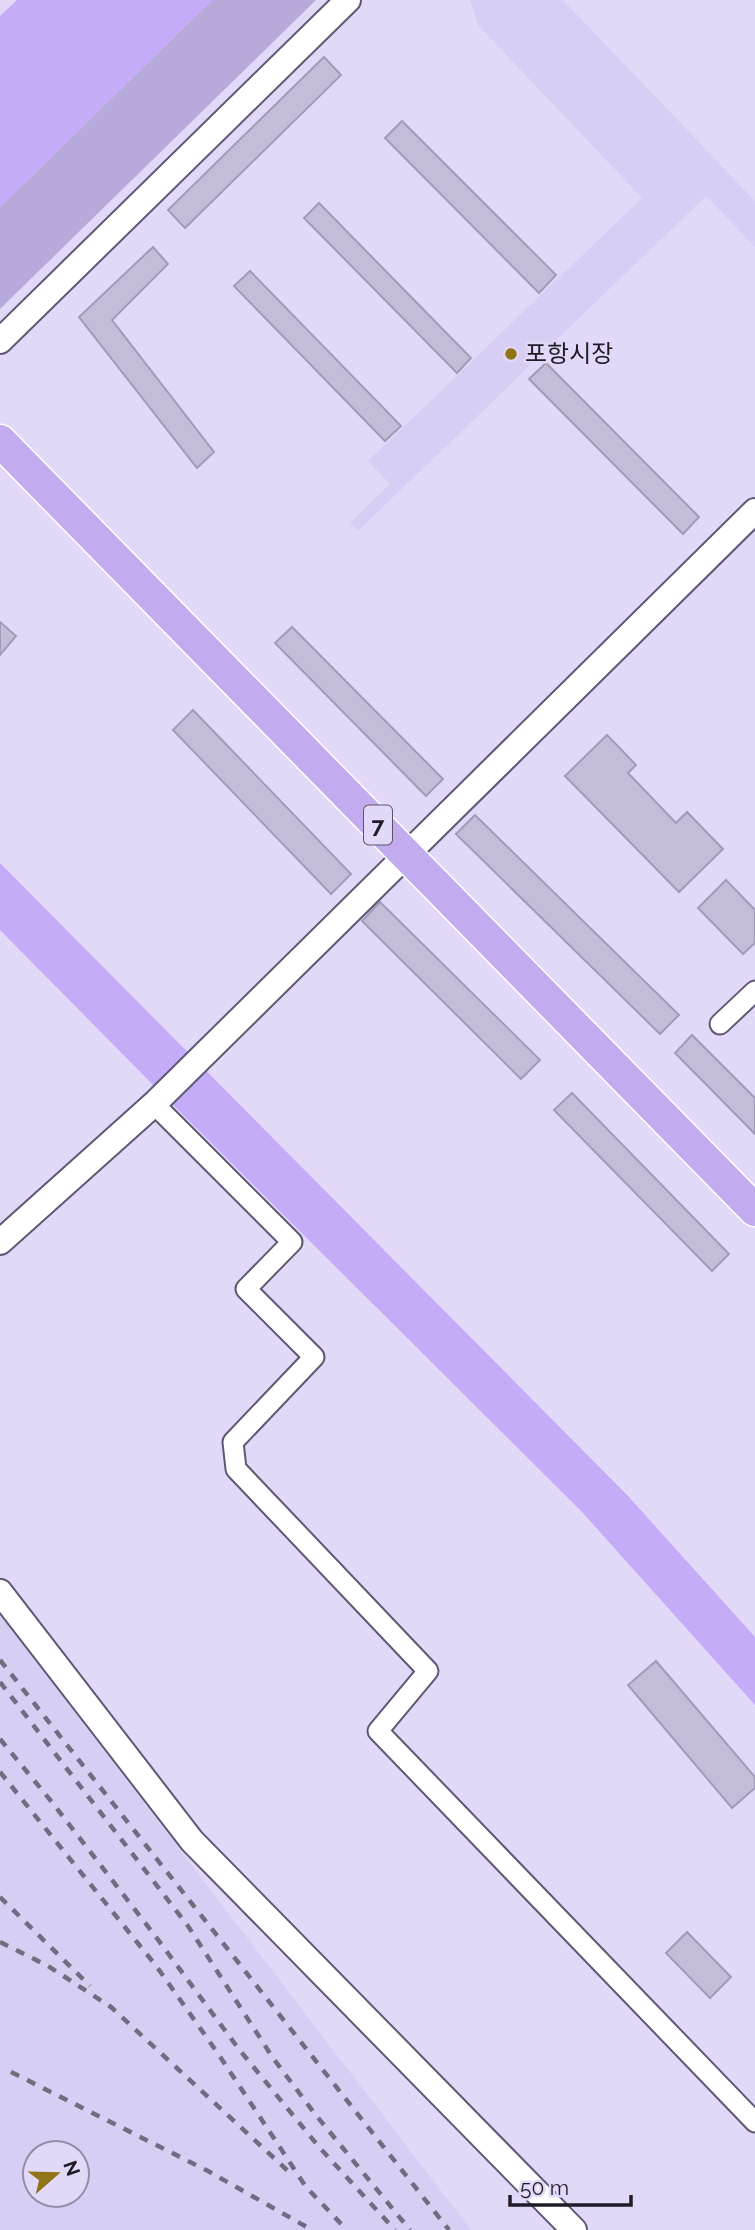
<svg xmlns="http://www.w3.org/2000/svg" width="755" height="2230" font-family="Raleway,'Noto Sans KR',sans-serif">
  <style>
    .built { fill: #d8cdf3; fill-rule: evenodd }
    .green { fill: #b7a9d9 }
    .water { fill: #c4acf9 }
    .building { fill: #c5bcda; stroke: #a39bb8; stroke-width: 2 }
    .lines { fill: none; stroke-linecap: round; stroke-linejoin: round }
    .minor-casing { stroke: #605873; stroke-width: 23 }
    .tertiary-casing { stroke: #605873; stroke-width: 28 }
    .trunk-casing { stroke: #fff; stroke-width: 35 }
    .minor { stroke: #fff; stroke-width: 19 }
    .tertiary { stroke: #fff; stroke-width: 24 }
    .trunk { stroke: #c2abef; stroke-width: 32 }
    .rail { stroke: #726c80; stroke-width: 4.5; stroke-dasharray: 9 9; stroke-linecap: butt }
    .poi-dot { fill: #917318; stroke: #e2d9f9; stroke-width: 2.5 }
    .labels { text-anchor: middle; stroke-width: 5; stroke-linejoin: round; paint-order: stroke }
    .shield { fill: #e2d9f9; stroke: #5a5566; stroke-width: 2 }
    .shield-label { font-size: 23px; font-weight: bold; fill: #1f1c27 }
    .poi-label { font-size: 24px; fill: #1f1c27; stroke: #e2d9f9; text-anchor: start }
  </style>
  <rect width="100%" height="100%" fill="#e2d9f9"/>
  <!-- built -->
  <path class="built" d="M470,0H563L755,201V247L706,196L358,531L350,523L390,484L368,461L642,198L478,25Z
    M0,1615L471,2230H0ZM77,2153V2195H35V2153Z"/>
  <!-- green -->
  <path class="green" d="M212,0H316L0,309V207Z"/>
  <!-- water -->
  <path class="water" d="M17,0H212L0,207V16Z
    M0,863L628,1496L755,1637V1705L582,1512L170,1102L0,930Z"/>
  <!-- building -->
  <path class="building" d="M324,57L341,75L185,228L168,210Z
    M402,121L556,275L539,293L385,138Z
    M319,203L471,358L457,373L304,218Z
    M153,247L168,264L112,320L214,452L197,468L79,317Z
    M250,271L401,426L385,441L234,286Z
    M546,363L699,517L683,534L529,379Z
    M0,622L16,636L0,655Z
    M292,627L443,779L426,796L275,643Z
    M193,710L351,874L331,894L173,730Z
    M607,735L636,765L628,773L676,823L687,812L723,849L679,892L565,776Z
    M475,815L679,1015L660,1034L456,834Z
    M726,880L755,910V943L743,954L698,908Z
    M380,902L540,1060L521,1079L362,921Z
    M692,1035L755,1098V1134L675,1053Z
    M572,1093L729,1254L712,1271L554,1110Z
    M656,1661L755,1777V1788L732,1808L628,1685Z
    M687,1932L731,1977L710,1998L666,1953Z"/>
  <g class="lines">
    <defs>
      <path id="minor" d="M720,1024L755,991
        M154,1104L292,1242L246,1289L314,1357L233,1442L236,1469L428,1671L378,1731L755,2122"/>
      <path id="tertiary" d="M0,341L348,0
        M0,1242L154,1104L755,511
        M0,1592L192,1841L574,2230"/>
      <path id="trunk" d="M0,441L755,1210"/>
    </defs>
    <!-- minor casing -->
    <use href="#minor" class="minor-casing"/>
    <!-- tertiary casing -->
    <use href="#tertiary" class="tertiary-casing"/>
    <!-- trunk casing -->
    <use href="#trunk" class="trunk-casing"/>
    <!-- minor -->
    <use href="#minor" class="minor"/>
    <!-- tertiary -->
    <use href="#tertiary" class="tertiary"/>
    <!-- trunk -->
    <use href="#trunk" class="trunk"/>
    <!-- rail -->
    <path class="rail" d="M0,1660L449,2230
      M0,1682L188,1926L273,2058L315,2114L410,2230
      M0,1739L51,1801L153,1933L238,2048L319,2147L395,2230
      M0,1772L157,1967L219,2055L306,2187L347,2230
      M0,1897L90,1986
      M0,1942L48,1966L111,2007L288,2171
      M11,2072L208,2171L312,2230"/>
  </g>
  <!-- markers -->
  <circle class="poi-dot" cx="511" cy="354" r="7"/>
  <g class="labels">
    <!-- shield labels -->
    <rect class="shield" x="364" y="805.5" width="28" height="39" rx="5"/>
    <g class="shield-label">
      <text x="378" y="833">7</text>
    </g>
    <!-- poi labels -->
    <g class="poi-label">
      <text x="525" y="362">포항시장</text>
    </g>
  </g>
  <!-- north arrow -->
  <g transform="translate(56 2174) rotate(70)"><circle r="33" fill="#e2d9f9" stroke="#948da5" stroke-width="2"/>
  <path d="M0-5L12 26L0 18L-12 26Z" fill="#917318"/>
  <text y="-10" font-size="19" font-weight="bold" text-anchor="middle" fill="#1f1c27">N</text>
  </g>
  <!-- scale -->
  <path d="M510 2195v10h121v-10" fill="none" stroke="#1f1c27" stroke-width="3.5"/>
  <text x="520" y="2195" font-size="21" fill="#1f1c27" stroke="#e2d9f9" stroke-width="5" paint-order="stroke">50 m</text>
</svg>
